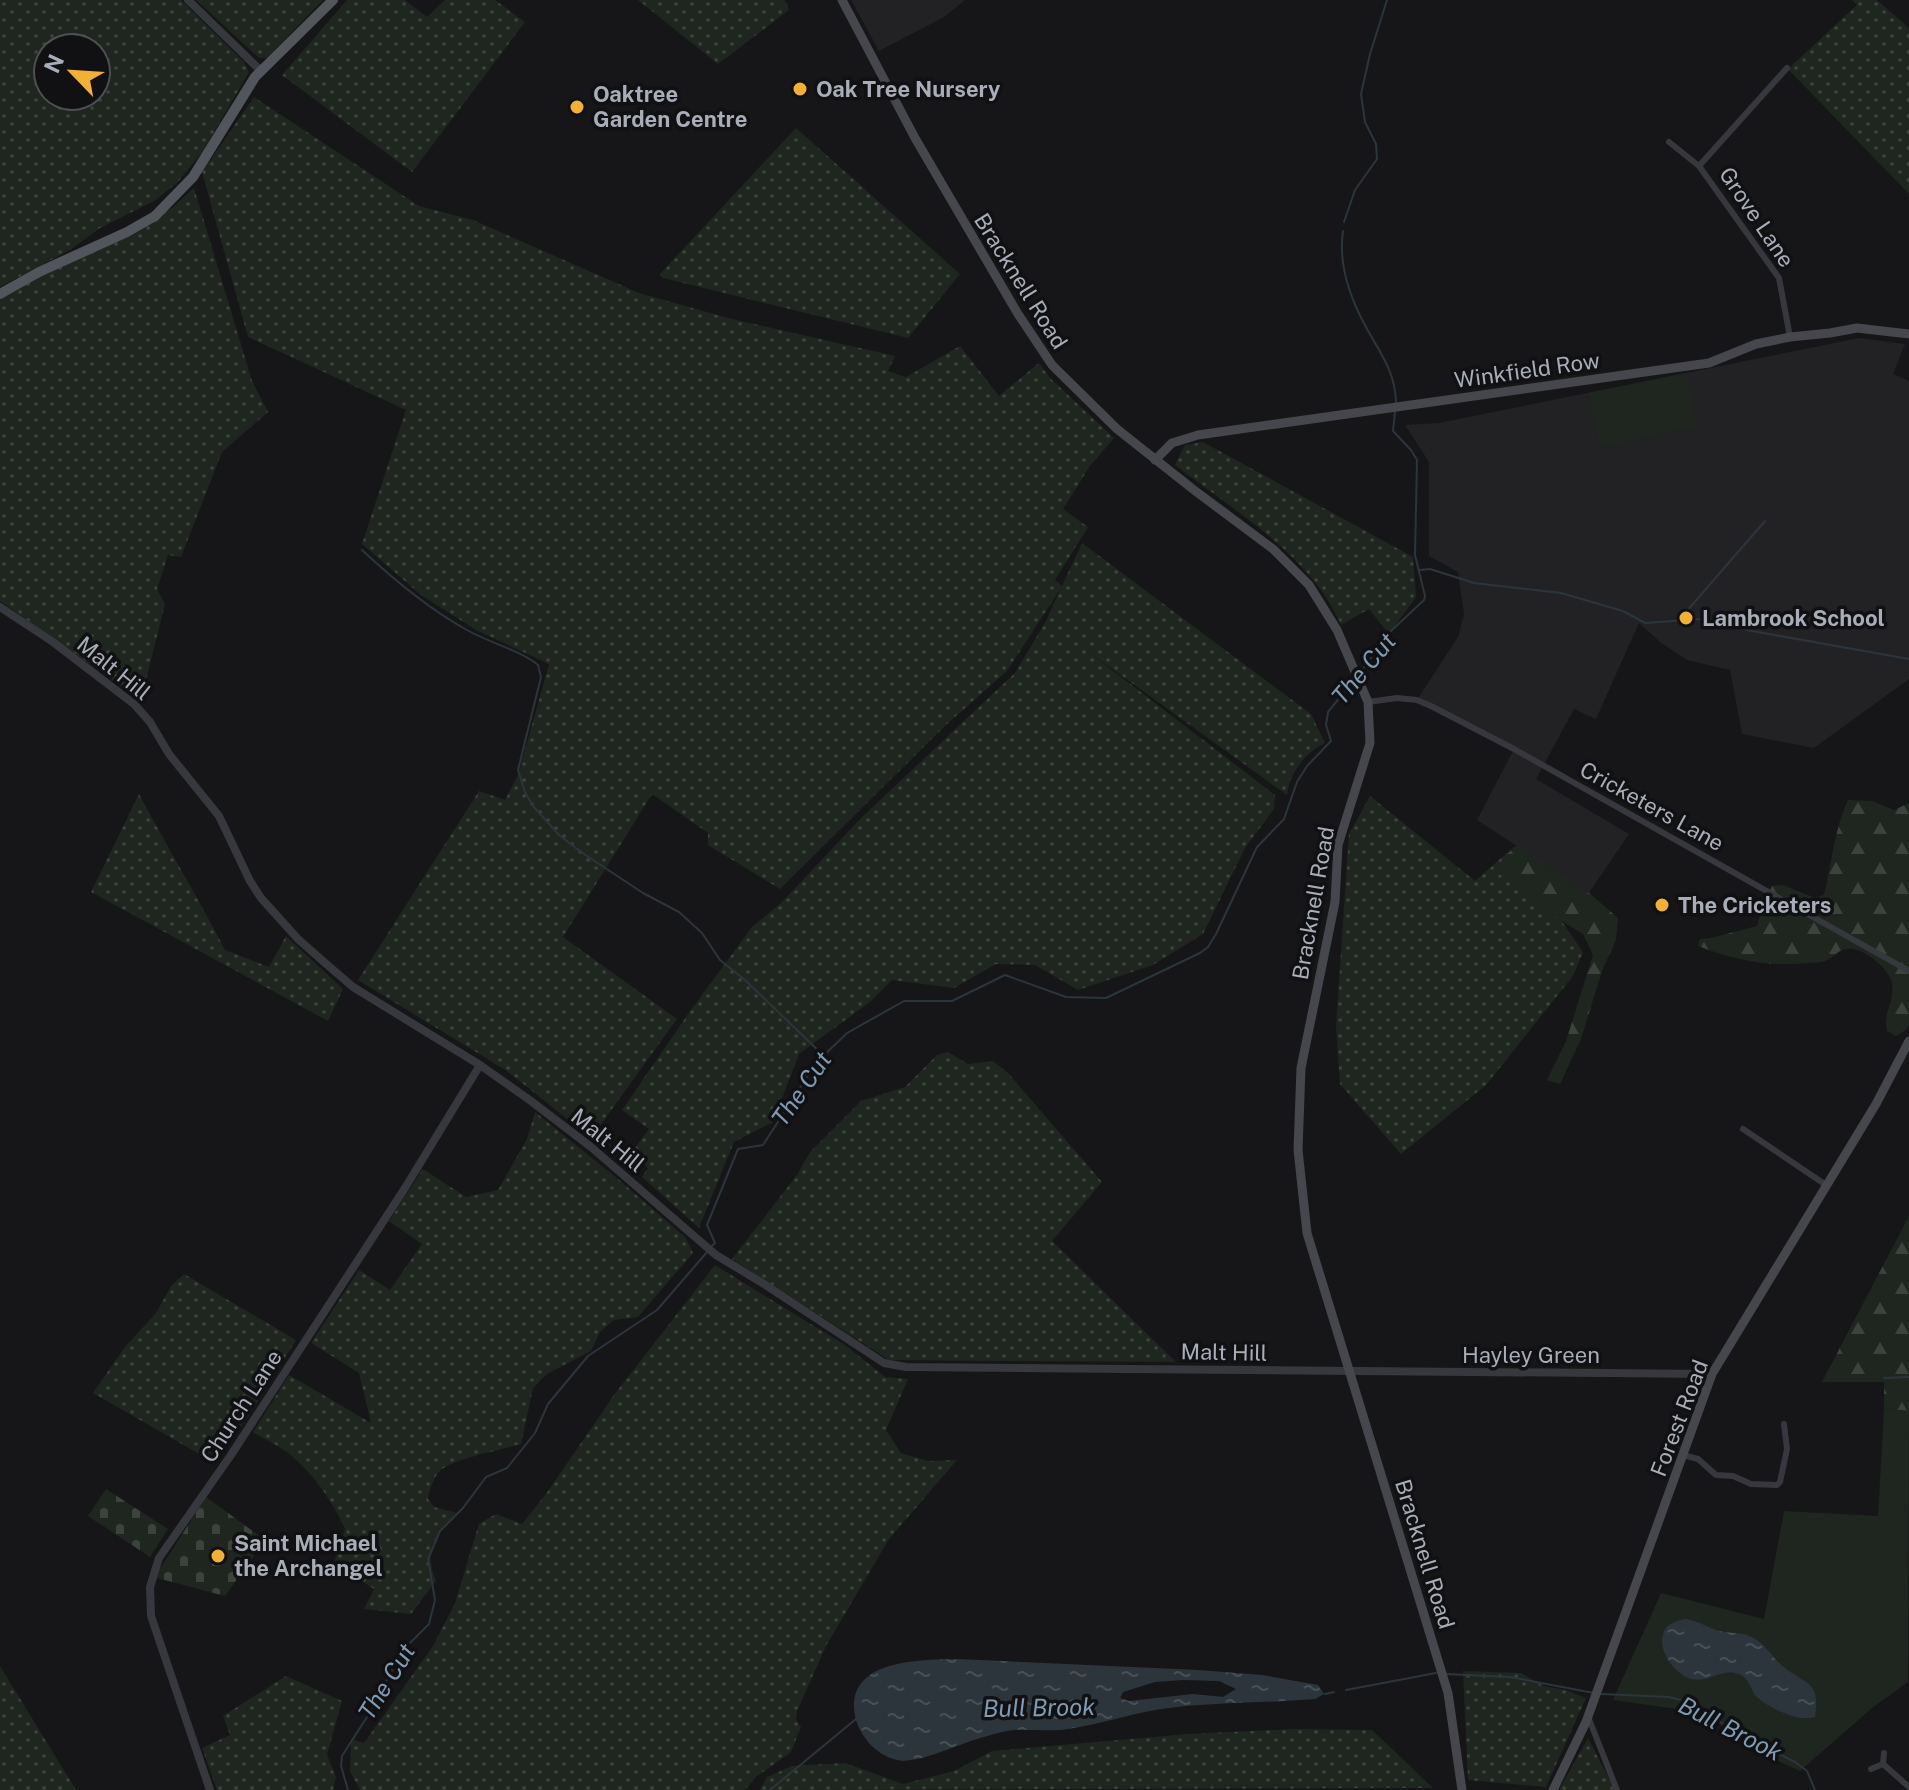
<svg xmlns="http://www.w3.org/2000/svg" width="1909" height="1790" font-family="'Public Sans',sans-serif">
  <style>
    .built { fill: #222225 }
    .grass { fill: url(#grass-dots); fill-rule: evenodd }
    .forest { fill: url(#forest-firs) }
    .cemetery { fill: url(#cemetery-stones) }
    .green { fill: #1e261f }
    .water { fill: url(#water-ripples); fill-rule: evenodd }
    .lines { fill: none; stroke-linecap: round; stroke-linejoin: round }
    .stream { stroke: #2c353c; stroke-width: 2 }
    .minor { stroke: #37383d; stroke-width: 6 }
    .tertiary { stroke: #37383d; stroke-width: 8 }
    .secondary { stroke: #45474d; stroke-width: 9 }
    .primary { stroke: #53555c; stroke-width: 10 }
    .poi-dot { fill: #f2b134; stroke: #111113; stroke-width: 3 }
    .labels { text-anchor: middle; stroke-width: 7; stroke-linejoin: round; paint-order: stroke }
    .poi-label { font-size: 22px; font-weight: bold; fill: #a8adb8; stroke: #111113; text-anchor: start }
    .street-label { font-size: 22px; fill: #a8adb8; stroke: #111113 }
    .water-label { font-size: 24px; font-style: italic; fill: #7f9bb3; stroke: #111113 }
  </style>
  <defs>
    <pattern id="grass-dots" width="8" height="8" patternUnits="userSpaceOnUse" patternTransform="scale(2)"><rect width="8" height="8" fill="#1e261f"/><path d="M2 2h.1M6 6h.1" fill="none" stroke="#3c433d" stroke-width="1.8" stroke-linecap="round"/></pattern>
    <pattern id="forest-firs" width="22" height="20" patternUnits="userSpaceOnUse" patternTransform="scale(2)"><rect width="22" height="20" fill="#1e261f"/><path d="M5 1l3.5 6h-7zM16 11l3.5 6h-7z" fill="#3c433d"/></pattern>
    <pattern id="cemetery-stones" width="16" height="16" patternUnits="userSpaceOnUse" patternTransform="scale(2)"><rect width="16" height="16" fill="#1e261f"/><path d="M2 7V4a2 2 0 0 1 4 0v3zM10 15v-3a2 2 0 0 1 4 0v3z" fill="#3c433d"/></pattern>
    <pattern id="water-ripples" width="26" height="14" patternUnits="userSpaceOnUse" patternTransform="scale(2)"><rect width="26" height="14" fill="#2c353c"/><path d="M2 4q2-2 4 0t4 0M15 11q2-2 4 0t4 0" fill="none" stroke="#485056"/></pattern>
  </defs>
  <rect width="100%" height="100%" fill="#161618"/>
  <!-- built -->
  <path class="built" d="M851,0H965L944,17L879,51Z
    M1859,338L1905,344L1893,374L1909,381V679L1814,748L1742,734L1730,670L1687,660L1660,642L1639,623L1596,719L1574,709L1536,779L1629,834L1589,893L1477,820L1514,749L1417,700L1458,637L1464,614L1458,572L1429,556V462L1405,425L1439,423Z"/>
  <!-- grass -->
  <path class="grass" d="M0,0H181L244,62L249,72L203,151L177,183L154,201L100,228L70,250L0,287ZM96,48V96H48V48Z
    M196,0H323L267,58H259Z
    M347,0H405L427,17L445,0H495L525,22L412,172L282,75Z
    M638,0H785L789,10L718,64Z
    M1852,0H1877L1909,28V194L1788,69L1857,5Z
    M254,97L419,206L473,220L639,293L728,318L895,356L888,371L906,377L960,346L999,396L1039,363L1050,378L1114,438L1090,466L1063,509L1088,527L1055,580L1062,586L1082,543L1311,714L1325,743C1305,753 1290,772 1287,795L1086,650L1275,795L1274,809L1245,848L1203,934L1153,965L1078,990L1035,965L996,964L954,988L892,980L870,1002L799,1054L773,1122L734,1142L699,1228L642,1177L648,1168L632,1152L649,1129L622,1110L688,1014L752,927L781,903L862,817L1015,673L1046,621L1061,588L1007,671L946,725L780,889L708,845V833L652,794L563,937L677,1019L591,1138L507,1071L358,980L479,791L505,800L518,775L549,664L476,630L421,595L362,544L406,410L248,337L202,172Z
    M796,128L960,274L908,338L663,278L660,274Z
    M194,188L252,381L268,412L222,452L181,557L168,555L157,589L165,604L141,700L0,601V297L172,208Z
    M1203,442L1413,557L1416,597L1389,634L1369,609L1341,625C1311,555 1234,511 1175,465L1185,445Z
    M139,794C167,847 198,897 225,950L269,967L286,936L343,989L328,1021L91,892Z
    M1370,796L1475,881L1507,853L1547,900L1583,952L1573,976L1486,1085L1401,1154L1340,1084L1336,1026L1349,834Z
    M948,1052L968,1064L993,1061L1008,1073L1102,1182L1052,1241L1176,1362L889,1360L732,1259L797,1175L810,1152L861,1101L905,1087L937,1055Z
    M535,1112L618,1179L686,1238L693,1253L638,1317L614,1320L600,1332L591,1351L547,1374L533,1388L521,1444C504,1449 452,1459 441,1470C434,1476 429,1490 428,1499L434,1507L457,1513C435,1537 423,1547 436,1581L411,1614L364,1609L374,1589L334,1563L345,1529C333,1502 314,1475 292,1456C281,1446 265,1440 253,1432L289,1375L371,1423L359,1373L311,1343L359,1270L390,1290L422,1244L389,1221L423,1169L466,1197L498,1190L527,1139Z
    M715,1265L845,1345L885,1377L908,1379L886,1430L901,1453L928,1461L957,1460L889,1539L826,1646L797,1711L796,1720L801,1727L791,1752L756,1777L745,1790H360L350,1771L351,1739L364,1743L433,1646L455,1603L479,1524L496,1514L522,1524L546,1494L614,1395Z
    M184,1274L296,1340L246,1420L213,1462L93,1393L125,1347L156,1313L171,1286Z
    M0,1666L76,1790H0Z
    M1463,1671L1521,1673L1544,1686L1566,1690L1586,1698L1546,1787L1468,1780Z
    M286,1676L342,1701L327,1755L336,1777L333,1790H217L202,1748L230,1735L223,1716Z
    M1295,1729L1372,1730L1433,1788L760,1790L767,1777L792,1766L845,1763L903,1784L954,1771L992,1751L1188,1734Z
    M1588,1738L1615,1790H1559Z"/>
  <!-- forest -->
  <path class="forest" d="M1848,800L1872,801L1894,810L1909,803V1024L1907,1029L1896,1036L1887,1031C1883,1011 1895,1001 1892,983C1889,969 1866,950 1852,949C1838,947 1836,957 1825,961C1820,963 1812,962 1807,963C1768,967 1734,960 1698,946L1700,939L1711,938L1757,926L1761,910L1772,886L1783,885L1815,898L1824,895C1832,863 1834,830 1848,800Z
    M1519,846L1589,893L1618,918L1616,940L1602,971L1581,1039L1560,1084L1547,1080L1566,1041L1593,955L1583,934L1542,909L1498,873L1503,858L1514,847Z
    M1909,1216V1411L1884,1409V1382H1822Z"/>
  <!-- cemetery -->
  <path class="cemetery" d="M106,1489L168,1529L150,1557L88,1516Z
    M206,1497L265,1540L225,1596L157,1578L160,1569Z"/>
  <!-- green -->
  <path class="green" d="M1686,373L1697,426L1600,447L1588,393Z
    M1884,1409L1909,1411L1908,1682L1872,1708L1800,1771L1752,1749L1705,1713L1613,1700L1661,1593L1764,1619L1784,1511L1878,1516Z"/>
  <!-- water -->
  <path class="water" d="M1686,1619C1698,1621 1705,1626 1716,1630C1731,1635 1744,1630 1758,1641C1769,1649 1775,1661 1785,1668C1808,1686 1820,1681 1815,1717C1799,1722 1771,1709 1758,1698C1750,1691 1751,1679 1739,1674C1715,1665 1699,1698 1671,1664C1665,1656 1660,1645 1663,1635C1665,1624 1675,1621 1686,1619Z
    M957,1659L1198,1670L1262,1675L1318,1685L1324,1694L1315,1699C1267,1703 1217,1702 1169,1708C1135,1712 1102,1724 1068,1729C1050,1732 1032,1729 1014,1730C1004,1731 994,1734 984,1737C963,1742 917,1765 897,1760C874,1755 855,1731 854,1708C852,1658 925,1660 957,1659ZM1183,1680L1219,1681L1236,1689L1223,1697L1193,1694L1129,1701L1120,1698L1123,1692L1155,1682Z"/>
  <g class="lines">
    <!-- stream -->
    <path class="stream" d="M1344,222L1355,190L1377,159L1376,144L1365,122L1361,94L1370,54L1387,0
      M1343,231C1338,265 1350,298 1366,327C1380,353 1395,371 1396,402
      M362,550C393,579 428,608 465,629C487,642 520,650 538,665L541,677L518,770L525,792L533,806L559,835L581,852L643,893L679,912L702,933L720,960L745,980L823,1055
      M1420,570L1430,569L1474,583L1561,593L1623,611L1645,623L1701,619L1752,631L1909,659
      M1679,620L1765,521
      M1359,674L1391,631L1424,600L1425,596L1415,555L1417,460L1411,450L1393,431L1395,412
      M712,1246L715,1243L707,1225L738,1149L763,1145L816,1063L847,1033L904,1001H952L1005,975L1066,997L1106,998L1200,953L1208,947L1216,934L1257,847L1284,819L1297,782L1307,766L1331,741L1326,725L1328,712L1355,679
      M1884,1378L1909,1377
      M1446,1674L1510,1677L1594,1693
      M1346,1690L1436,1673
      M1325,1694L1334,1692
      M1601,1694L1669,1697L1688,1702L1740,1734L1795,1762L1807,1771L1815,1790
      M348,1790L341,1766L342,1756L374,1706L401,1652L429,1624L435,1600L428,1559L440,1531L463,1508L486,1477L507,1468L535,1433L548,1404L588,1356L657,1310L708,1251
      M770,1790L856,1719"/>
    <!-- minor -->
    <path class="minor" d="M1669,142L1699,166L1779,278L1790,337
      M1699,166L1787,68
      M1368,702L1397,698L1417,700L1433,707L1514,749L1909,971
      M1743,1129L1826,1185
      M1683,1455L1698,1459L1716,1475L1733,1476L1751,1484L1777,1485L1780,1482L1787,1449L1784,1424
      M1589,1719L1617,1790
      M1883,1764L1909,1787
      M1871,1769L1883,1764L1884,1753"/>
    <!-- tertiary -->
    <path class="tertiary" d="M188,0L261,71
      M0,607L53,642L134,704L150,722L169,754L219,816L250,881L261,898L298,939L324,962L353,987L480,1065L531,1101L591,1147L716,1255L764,1284L884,1363L906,1367L1712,1374
      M210,1790L151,1616L150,1587L159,1558L231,1455L405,1188L480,1065"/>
    <!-- secondary -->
    <path class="secondary" d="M842,0L915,138L1018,314L1052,365L1117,429L1194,490L1273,549L1309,585L1337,630L1368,702L1370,743L1338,845L1335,902L1301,1068L1298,1150L1307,1233L1448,1693L1462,1790
      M1155,460L1172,443L1198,435L1709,363L1756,344L1790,337L1830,333L1857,328L1909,334
      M1553,1790L1586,1722L1712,1374L1876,1104L1909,1041"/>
    <!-- primary -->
    <path class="primary" d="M0,294L39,272L127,232L155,216L193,177L255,77L333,0"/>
  </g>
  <!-- markers -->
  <g class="poi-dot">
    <circle cx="800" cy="89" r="8"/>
    <circle cx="577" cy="107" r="8"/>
    <circle cx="1686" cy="618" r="8"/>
    <circle cx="1662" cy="905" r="8"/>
    <circle cx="218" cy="1556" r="8"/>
  </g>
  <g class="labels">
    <!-- poi labels -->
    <g class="poi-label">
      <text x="816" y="97">Oak Tree Nursery</text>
      <text x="593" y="102">Oaktree<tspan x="593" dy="25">Garden Centre</tspan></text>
      <text x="1702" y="626">Lambrook School</text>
      <text x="1678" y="913">The Cricketers</text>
      <text x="234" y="1551">Saint Michael<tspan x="234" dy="25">the Archangel</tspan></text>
    </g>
    <!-- street labels -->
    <g class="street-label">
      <text transform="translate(1757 217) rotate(56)" y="8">Grove Lane</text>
      <text transform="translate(1021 281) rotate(58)" y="8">Bracknell Road</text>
      <text transform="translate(1527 370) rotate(-8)" y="8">Winkfield Row</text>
      <text transform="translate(114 668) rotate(39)" y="8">Malt Hill</text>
      <text transform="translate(1652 806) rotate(29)" y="8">Cricketers Lane</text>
      <text transform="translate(1313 903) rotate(-80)" y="8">Bracknell Road</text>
      <text transform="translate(608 1140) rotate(39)" y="8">Malt Hill</text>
      <text transform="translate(1224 1352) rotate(1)" y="8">Malt Hill</text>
      <text x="1531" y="1363">Hayley Green</text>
      <text transform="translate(241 1406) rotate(-57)" y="8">Church Lane</text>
      <text transform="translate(1679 1418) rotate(-69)" y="8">Forest Road</text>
      <text transform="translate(1425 1554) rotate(73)" y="8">Bracknell Road</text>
    </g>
    <!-- water labels -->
    <g class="water-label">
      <text transform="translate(1364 669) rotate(-50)" y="8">The Cut</text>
      <text transform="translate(802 1089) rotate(-55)" y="8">The Cut</text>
      <text transform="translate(387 1682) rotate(-58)" y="8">The Cut</text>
      <text transform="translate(1039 1708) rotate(-1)" y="8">Bull Brook</text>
      <text transform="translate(1730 1729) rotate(27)" y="8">Bull Brook</text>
    </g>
  </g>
  <!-- north arrow -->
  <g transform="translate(72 72) rotate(295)"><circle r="38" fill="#111113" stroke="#4d4f55" stroke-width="2"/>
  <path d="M0-6L14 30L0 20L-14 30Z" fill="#f2b134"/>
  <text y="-12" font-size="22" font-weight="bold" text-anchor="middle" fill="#a8adb8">N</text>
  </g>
</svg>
